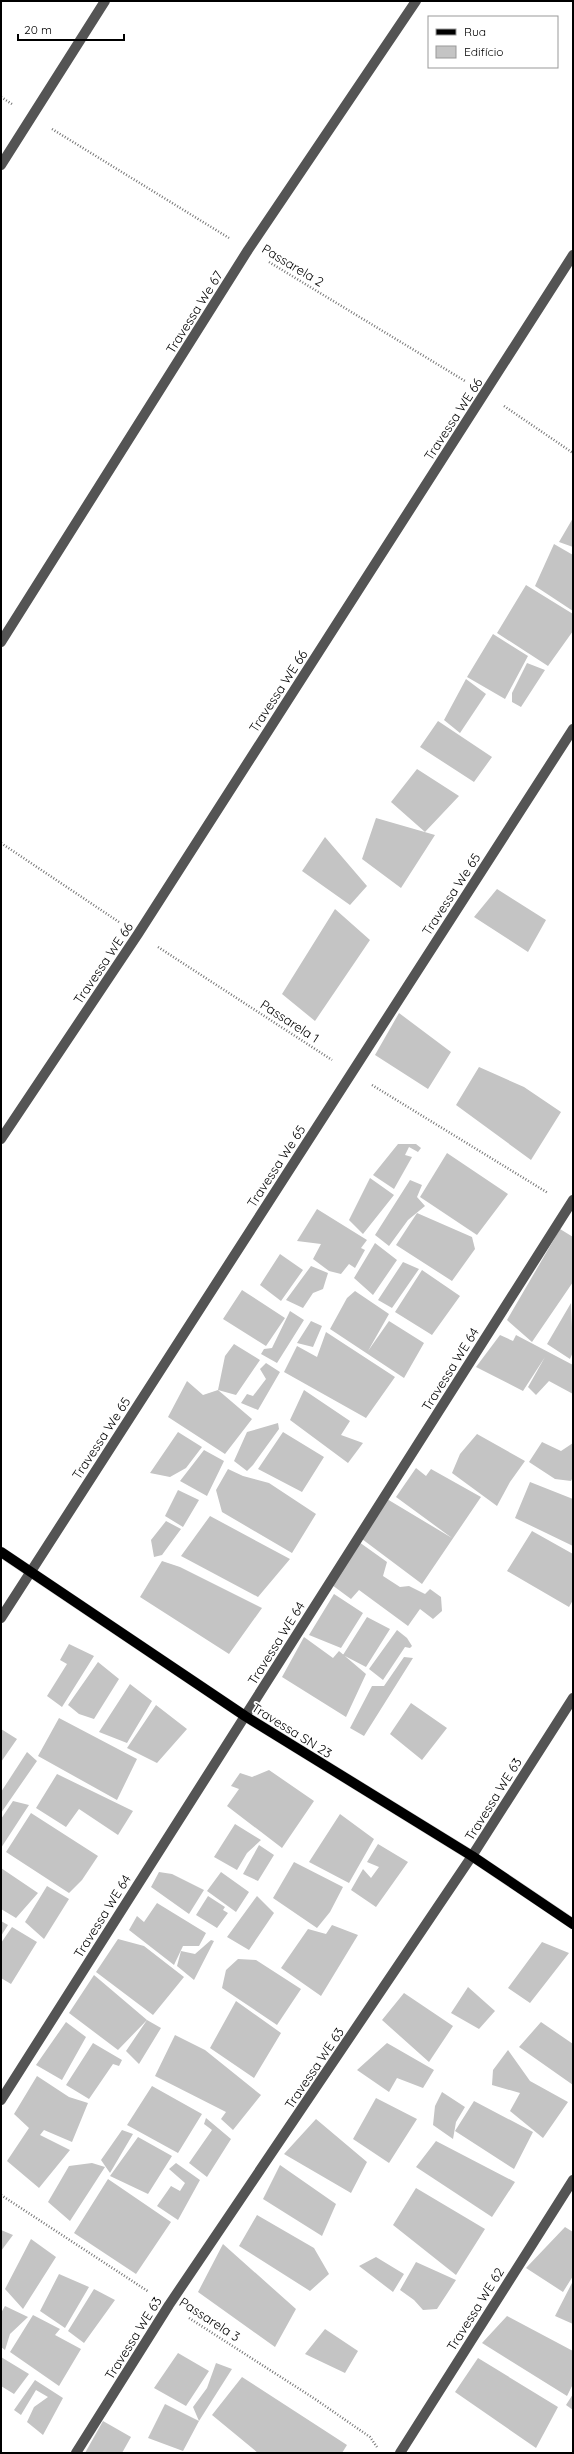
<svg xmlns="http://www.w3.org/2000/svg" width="574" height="2454" font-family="Quicksand,sans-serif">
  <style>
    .building { fill: #c4c4c4 }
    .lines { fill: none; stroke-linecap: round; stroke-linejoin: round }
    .major-casing { stroke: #dbdbdb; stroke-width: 11 }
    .path { stroke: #767676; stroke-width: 2.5; stroke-dasharray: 1 2; stroke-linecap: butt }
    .minor { stroke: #545454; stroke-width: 10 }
    .major { stroke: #000; stroke-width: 10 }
    .labels { text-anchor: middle; stroke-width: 3.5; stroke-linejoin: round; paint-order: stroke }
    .street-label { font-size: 13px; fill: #000; stroke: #fff }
  </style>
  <rect width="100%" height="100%" fill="#fff"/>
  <!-- building -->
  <path class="building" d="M573,518V547L559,542Z
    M554,544L573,555V611L535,586Z
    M526,585L573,614V631L548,666L497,633Z
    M493,634L528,656L505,699L467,677Z
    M527,663L545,670L521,707L512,702V693Z
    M466,679L486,694L460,733L444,720Z
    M438,721L492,757L474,782L420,747Z
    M417,769L459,796L425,832L391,802Z
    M376,818L435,835L401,888L362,859Z
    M325,837L367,886L350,905L302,871Z
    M497,889L546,920L528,952L474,917Z
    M335,909L370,940L315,1021L282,994Z
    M399,1013L451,1052L428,1089L375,1055Z
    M479,1067L524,1087L561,1112L531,1160L456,1105Z
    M398,1144H416L421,1148L418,1152L409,1147L405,1155L412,1157L394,1189L373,1175Z
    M447,1153L508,1194L477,1235L420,1197Z
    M370,1178L394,1195L363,1234L349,1220Z
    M410,1180L422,1185L417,1197L425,1206L408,1220L389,1246L375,1235Z
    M317,1209L367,1240L361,1248L365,1250L355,1268L349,1264L341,1274L329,1271L313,1259L321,1244L297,1241Z
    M417,1213L472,1237L475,1249L452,1281L396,1245Z
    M560,1229L573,1237V1282L532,1342L507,1320Z
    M375,1243L397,1260L373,1295L354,1278Z
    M280,1254L303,1270L281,1301L260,1285Z
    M403,1262L419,1269L392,1308L378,1300Z
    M311,1266L328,1273L323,1289L313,1293L303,1308L286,1300Z
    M422,1270L460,1296L432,1335L395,1312Z
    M242,1290L285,1318L266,1346L223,1319Z
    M355,1291L389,1314L368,1351L389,1321L424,1343L404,1378L330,1329L347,1298Z
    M571,1303L573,1352L570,1359L547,1344Z
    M290,1311L304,1320L277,1363L261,1354L264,1349L272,1348Z
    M311,1321L322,1326L313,1347L297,1343Z
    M326,1332L395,1377L366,1418L284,1372L297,1346L317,1357Z
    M500,1335L513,1341L516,1335L573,1365V1394L549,1381L536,1395L528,1387L545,1357L523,1391L476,1367Z
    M234,1344L260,1360L236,1395L218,1390L225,1356Z
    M266,1363L280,1372L258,1410L241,1403L247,1394L253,1396L266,1379L260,1369Z
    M187,1381L203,1395L218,1390L252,1419L225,1454L168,1417Z
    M304,1390L350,1421L341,1435L363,1443L348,1463L290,1420Z
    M278,1423L279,1429L253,1465L247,1471L234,1461L247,1432Z
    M178,1432L202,1447L186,1468L170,1477L150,1473Z
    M283,1432L324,1457L302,1492L258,1469Z
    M477,1434L525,1461L510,1482L497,1506L452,1473L460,1454Z
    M542,1442L561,1451L573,1443V1477L571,1481L555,1479L529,1462Z
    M204,1450L224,1461L207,1496L180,1481Z
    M416,1468L426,1476L431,1469L481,1497L422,1584L362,1539L387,1499L452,1538L396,1497Z
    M228,1469L243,1476L269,1483L316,1514L292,1553L222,1512L216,1490Z
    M530,1482L573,1499V1546L515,1518Z
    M178,1490L199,1500L183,1527L165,1516Z
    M210,1516L290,1559L258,1597L181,1556Z
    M166,1521L181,1529L162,1555L154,1557L151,1540Z
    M532,1531L573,1554V1600L569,1607L507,1571Z
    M359,1542L387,1562L383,1576L400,1587L409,1586L425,1594L430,1589L441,1597L442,1611L433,1619L420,1609L408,1626L359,1590L351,1599L332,1585Z
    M162,1561L180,1567L262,1608L229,1654L140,1597Z
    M334,1594L363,1613L341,1648L309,1635Z
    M367,1617L390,1629L366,1667L343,1655Z
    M397,1630L407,1638L412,1646L410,1648L405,1647L383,1680L369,1669Z
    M304,1637L333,1658L339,1651L366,1674L346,1717L282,1677Z
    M69,1644L94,1656L62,1707L47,1696L67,1664L60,1660Z
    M404,1657L413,1658L364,1736L350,1728L372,1686H384Z
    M98,1662L119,1679L94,1719L79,1714L68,1705Z
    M130,1684L152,1701L127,1743L99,1732Z
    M411,1703L447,1728L422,1760L390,1734Z
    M156,1705L187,1729L157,1763L127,1748Z
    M59,1718L137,1759L117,1800L38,1756Z
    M1,1729L17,1739L1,1762Z
    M27,1752L37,1761L1,1813V1792Z
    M269,1770L314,1801L282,1848L227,1806L239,1789L231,1786L240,1773L252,1777Z
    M57,1774L133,1811L118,1835L79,1809L66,1827L36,1808Z
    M13,1801L29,1805L1,1848V1819Z
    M31,1813L98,1856L82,1880L69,1893L6,1852Z
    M340,1814L374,1839L349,1883L309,1862Z
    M235,1824L261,1840L247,1853L237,1870L214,1857Z
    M378,1844L408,1862L376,1907L351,1890L363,1869L371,1878L379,1867L367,1862Z
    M259,1845L274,1855L258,1881L243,1874Z
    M294,1862L343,1887L330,1912L317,1928L273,1898Z
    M1,1868L38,1893L16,1918L1,1909Z
    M159,1872L172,1874L204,1890L189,1914L151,1887Z
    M221,1872L249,1892L236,1912L207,1891Z
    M47,1886L69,1899L44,1939L25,1922Z
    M208,1896L225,1907L223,1910L228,1913L217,1928L196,1915Z
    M257,1896L274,1913L249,1950L227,1937Z
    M157,1903L206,1933L199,1946H183L174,1965L129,1930L137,1916L144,1922Z
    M1,1921L8,1925L1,1936Z
    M332,1925L358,1935L321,1996L281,1968L308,1929L326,1934Z
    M12,1927L37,1942L11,1984L1,1978V1943Z
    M118,1939L144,1946L184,1977L153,2015L96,1972Z
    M211,1940L214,1941L194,1980L177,1966L181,1951L195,1954Z
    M542,1942L569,1953L530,2003L508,1988Z
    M238,1959L256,1960L301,1989L277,2025L222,1988L226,1970Z
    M94,1975L147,2020L118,2050L69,2013Z
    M468,1987L495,2011L479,2029L451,2013Z
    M404,1993L453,2026L429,2062L382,2020Z
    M236,2001L281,2033L254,2078L210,2048Z
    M147,2020L161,2028L139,2064L126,2051Z
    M66,2022L86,2037L62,2080L36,2065Z
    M541,2022L573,2044V2085L519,2047Z
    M175,2035L205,2050L261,2095L233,2130L221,2119L226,2112L155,2076Z
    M93,2043L122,2060L119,2066L113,2064L89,2099L66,2085Z
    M387,2043L434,2070L423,2088L397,2078L389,2092L357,2070Z
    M508,2050L530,2081L568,2102L543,2138L510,2111L520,2093L492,2085L493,2070Z
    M37,2076L69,2097L88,2103L72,2142L44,2130L40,2135L70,2150L39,2188L7,2161L29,2128L14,2114Z
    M152,2086L202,2114L178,2153L127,2125Z
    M442,2092L465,2107L456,2122L453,2139L433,2125L435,2106Z
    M376,2098L417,2119L389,2163L353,2139Z
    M474,2101L533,2132L514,2169L455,2131Z
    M206,2118L231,2139L207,2177L189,2163L212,2130L204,2124Z
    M316,2119L367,2162L351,2193L284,2154Z
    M122,2130L133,2134L110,2173L101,2160Z
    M138,2137L172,2156L148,2194L110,2176Z
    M436,2141L515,2182L492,2217L416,2167Z
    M92,2163L105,2167L70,2221L48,2202L69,2166Z
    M176,2163L200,2180L178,2220L157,2206L171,2186L180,2191L185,2183L169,2169Z
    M280,2165L336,2204L322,2236L263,2199Z
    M108,2179L171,2222L136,2274L74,2233Z
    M416,2188L485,2229L456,2275L393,2225Z
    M257,2215L314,2248L329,2274L310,2291L239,2246Z
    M565,2227L573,2232V2276L563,2292L526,2268Z
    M1,2230L13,2235L1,2251Z
    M31,2239L56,2257L23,2309L5,2289Z
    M223,2244L296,2309L275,2347L198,2292Z
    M376,2257L404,2274L393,2292L359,2266Z
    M416,2262L456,2280L437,2309L423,2310L414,2300L400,2290Z
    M59,2274L89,2287L65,2328L40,2311Z
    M573,2281V2324L555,2316Z
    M94,2289L115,2300L84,2343L68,2331Z
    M5,2306L28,2317L10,2334L5,2350L1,2347V2313Z
    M33,2315L60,2329L55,2335L81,2349L59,2386L10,2352Z
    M507,2316L573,2351V2384L567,2396L482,2343Z
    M325,2329L358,2351L345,2373L305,2354Z
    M178,2353L209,2371L186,2406L154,2388Z
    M1,2357L29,2374L14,2394L1,2386Z
    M478,2358L558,2407L536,2448L455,2392Z
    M216,2363L232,2369L199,2421L193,2407L207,2388Z
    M242,2377L347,2445L342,2453H258L212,2415Z
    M35,2380L63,2398L43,2435L27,2422L34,2407L48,2397L36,2390L21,2415L14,2410Z
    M573,2394V2410L566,2405Z
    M165,2404L199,2421L183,2451L148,2438Z
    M103,2421L131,2437L122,2453H85Z"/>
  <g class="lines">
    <defs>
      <path id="major" d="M1,1552L245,1716L472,1856L573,1924"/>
    </defs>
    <!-- major casing -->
    <use href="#major" class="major-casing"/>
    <!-- path -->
    <path class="path" d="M1,97L12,104
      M52,129L229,238
      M269,262L465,381
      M504,406L573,453
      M1,843L119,922
      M158,947L332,1060
      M372,1085L548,1193
      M1,2195L149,2292
      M189,2318L315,2399L370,2437L377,2447"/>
    <!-- minor -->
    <path class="minor" d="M1,165L105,1
      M1,642L248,250L416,1
      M1,1139L138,934L573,255
      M1,1618L573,729
      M1,2100L573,1200
      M76,2453L169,2305L472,1856L573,1698
      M400,2453L573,2180"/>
    <!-- major -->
    <use href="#major" class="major"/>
  </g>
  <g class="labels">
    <!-- street labels -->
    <g class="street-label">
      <text transform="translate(293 265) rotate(31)" y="5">Passarela 2</text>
      <text transform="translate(194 312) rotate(-58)" y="5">Travessa We 67</text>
      <text transform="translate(453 419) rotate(-57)" y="5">Travessa WE 66</text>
      <text transform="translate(278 691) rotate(-57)" y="5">Travessa WE 66</text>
      <text transform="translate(451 894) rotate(-57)" y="5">Travessa We 65</text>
      <text transform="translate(103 963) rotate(-56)" y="5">Travessa WE 66</text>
      <text transform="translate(290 1021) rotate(33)" y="5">Passarela 1</text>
      <text transform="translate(276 1166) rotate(-57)" y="5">Travessa We 65</text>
      <text transform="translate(450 1369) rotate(-58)" y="5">Travessa WE 64</text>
      <text transform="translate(101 1438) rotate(-57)" y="5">Travessa We 65</text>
      <text transform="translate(276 1643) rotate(-58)" y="5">Travessa WE 64</text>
      <text transform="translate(292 1730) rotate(32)" y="5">Travessa SN 23</text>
      <text transform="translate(493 1799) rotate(-58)" y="5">Travessa WE 63</text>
      <text transform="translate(102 1916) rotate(-58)" y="5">Travessa WE 64</text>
      <text transform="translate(314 2068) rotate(-56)" y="5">Travessa WE 63</text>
      <text transform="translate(475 2309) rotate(-58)" y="5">Travessa WE 62</text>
      <text transform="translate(210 2319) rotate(33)" y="5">Passarela 3</text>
      <text transform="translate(133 2338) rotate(-58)" y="5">Travessa WE 63</text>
    </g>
  </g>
  <!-- border -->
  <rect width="574" height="2454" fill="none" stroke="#000000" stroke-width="4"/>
  <!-- legend -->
  <rect x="428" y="16" width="130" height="52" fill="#ffffff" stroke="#999999"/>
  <rect x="436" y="29" width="20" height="6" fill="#000000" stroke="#999999"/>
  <text x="464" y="36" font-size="12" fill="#000000">Rua</text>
  <rect x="436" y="46" width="20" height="12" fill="#c4c4c4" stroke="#999999"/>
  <text x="464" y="56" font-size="12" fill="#000000">Edifício</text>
  <!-- scale -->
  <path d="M18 34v6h106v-6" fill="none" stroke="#000000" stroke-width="2"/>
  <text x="24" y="34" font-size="12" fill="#000000" stroke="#ffffff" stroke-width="3" paint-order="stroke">20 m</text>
</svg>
